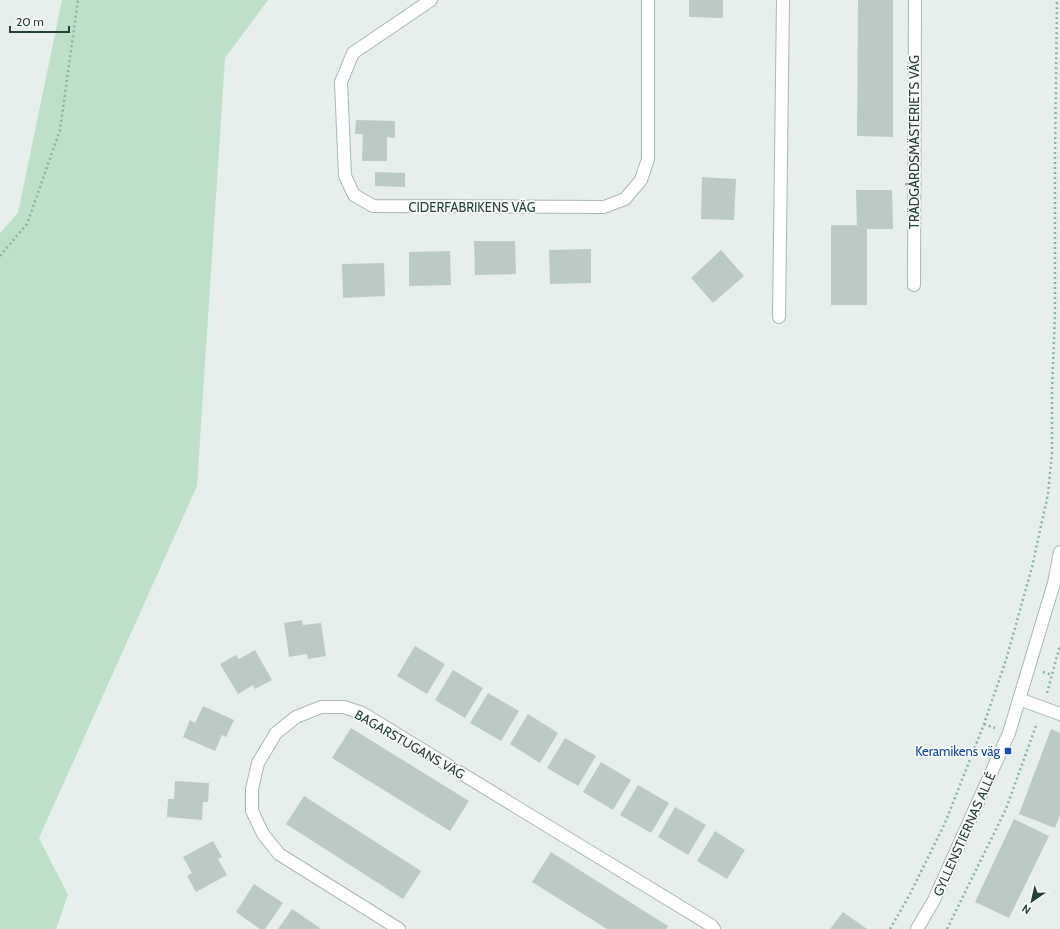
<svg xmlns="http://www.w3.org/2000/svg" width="1060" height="929" font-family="Cabin,sans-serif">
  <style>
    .green { fill: #bfe0c8 }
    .building { fill: #bbcac4 }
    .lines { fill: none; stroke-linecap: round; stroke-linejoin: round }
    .minor-casing { stroke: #a8b8b2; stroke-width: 14 }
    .path { stroke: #86b3a5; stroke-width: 2.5; stroke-dasharray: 2 3; stroke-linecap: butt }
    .minor { stroke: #fff; stroke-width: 12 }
    .transit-dot { fill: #1a4fb4; stroke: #f7fbf9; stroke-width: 1.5 }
    .labels { text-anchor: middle; stroke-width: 3.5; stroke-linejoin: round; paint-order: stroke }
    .street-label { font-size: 13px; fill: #24423a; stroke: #f7fbf9 }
    .transit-label { font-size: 13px; fill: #164399; stroke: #f7fbf9; text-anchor: end }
  </style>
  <rect width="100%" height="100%" fill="#e6efeb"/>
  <!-- green -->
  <path class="green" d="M62,0H268L225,58L197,486L39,838L68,895L56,929H0V233L18,213Z"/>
  <!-- building -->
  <path class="building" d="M689,0H723V18L689,17Z
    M858,0H893V137L857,136Z
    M356,120L395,121V138L387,137V161H362L363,134H355Z
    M375,172L405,173V187L375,186Z
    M702,177L736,179L734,220L701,219Z
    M856,190H892L893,229H867V305H831V225H857Z
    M474,241H515L516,274L475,275Z
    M591,249V283L550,284L549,250Z
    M721,250L744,276L713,303L691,278Z
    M450,251L451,285L409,286V252Z
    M384,263L385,296L343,298L342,264Z
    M302,620L303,625L321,623L326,656L308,659L307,654L289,657L284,623Z
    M415,646L445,664L427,694L397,676Z
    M255,650L272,680L255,689L253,685L238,694L220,664L236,655L239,659Z
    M453,670L483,688L465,718L435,700Z
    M488,693L519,711L501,741L470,723Z
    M203,706L234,720L226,737L222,735L215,751L183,737L190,720L195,723Z
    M528,714L558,733L540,763L510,744Z
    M351,728L469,801L450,831L332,758Z
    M1051,729L1060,733V814L1055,828L1019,814Z
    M565,738L596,756L578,786L547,768Z
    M601,762L631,780L613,810L583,792Z
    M175,781L209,783L208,802H203L202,820L167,817L168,799H174Z
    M638,785L669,803L651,833L620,815Z
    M304,796L421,871L403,899L286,824Z
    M675,807L706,825L688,855L658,837Z
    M1014,819L1049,836L1009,918L975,902Z
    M715,831L745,850L727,879L697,861Z
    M213,841L222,857L218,859L227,875L196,892L187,876L192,873L183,857Z
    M551,852L668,926L666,929H607L532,882Z
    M254,884L283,903L265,929H260L236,912Z
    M292,909L320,928L319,929H278Z
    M843,912L867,929H830Z"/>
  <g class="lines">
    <defs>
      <path id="minor" d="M431,0L353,53L341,82L345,176L354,195L373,206L604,207L625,199L641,180L648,159V0
        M914,285L915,0
        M779,317L783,0
        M1019,699L1060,714
        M399,929L279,854L263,834L252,811V789L258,763L276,733L296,717L321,707H344L362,713L712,926L714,929
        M917,929L934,900L1009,733L1054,583L1060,552"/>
    </defs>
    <!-- minor casing -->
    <use href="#minor" class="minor-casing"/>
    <!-- path -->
    <path class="path" d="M0,256L27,224L60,130L78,0
      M1043,672L1052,675
      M1047,693L1060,645
      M984,724L995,728
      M890,929L909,896L945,823L984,724L1006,660L1032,567L1048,494L1052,453V391L1055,314V159L1057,0
      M947,929L1006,809L1037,723"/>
    <!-- minor -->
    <use href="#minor" class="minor"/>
  </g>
  <!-- markers -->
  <rect class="transit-dot" x="1004" y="747" width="8" height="8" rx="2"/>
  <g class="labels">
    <!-- street labels -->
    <g class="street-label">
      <text transform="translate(914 142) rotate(-90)" y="5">TRÄDGÅRDSMÄSTERIETS VÄG</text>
      <text x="472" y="212">CIDERFABRIKENS VÄG</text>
      <text transform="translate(410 744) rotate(30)" y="5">BAGARSTUGANS VÄG</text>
      <text transform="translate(964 834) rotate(-66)" y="5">GYLLENSTIERNAS ALLÉ</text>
    </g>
    <!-- transit labels -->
    <g class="transit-label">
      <text x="1000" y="756">Keramikens väg</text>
    </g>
  </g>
  <!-- north arrow -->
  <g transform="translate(1032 901) rotate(214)" stroke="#f7fbf9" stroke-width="3" paint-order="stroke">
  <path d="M0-3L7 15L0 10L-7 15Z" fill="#24423a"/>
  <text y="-6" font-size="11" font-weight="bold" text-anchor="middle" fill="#24423a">N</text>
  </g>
  <!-- scale -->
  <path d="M10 26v6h59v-6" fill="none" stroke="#24423a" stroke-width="2"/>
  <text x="16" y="26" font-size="12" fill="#24423a" stroke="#f7fbf9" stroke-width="3" paint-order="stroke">20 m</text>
</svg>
